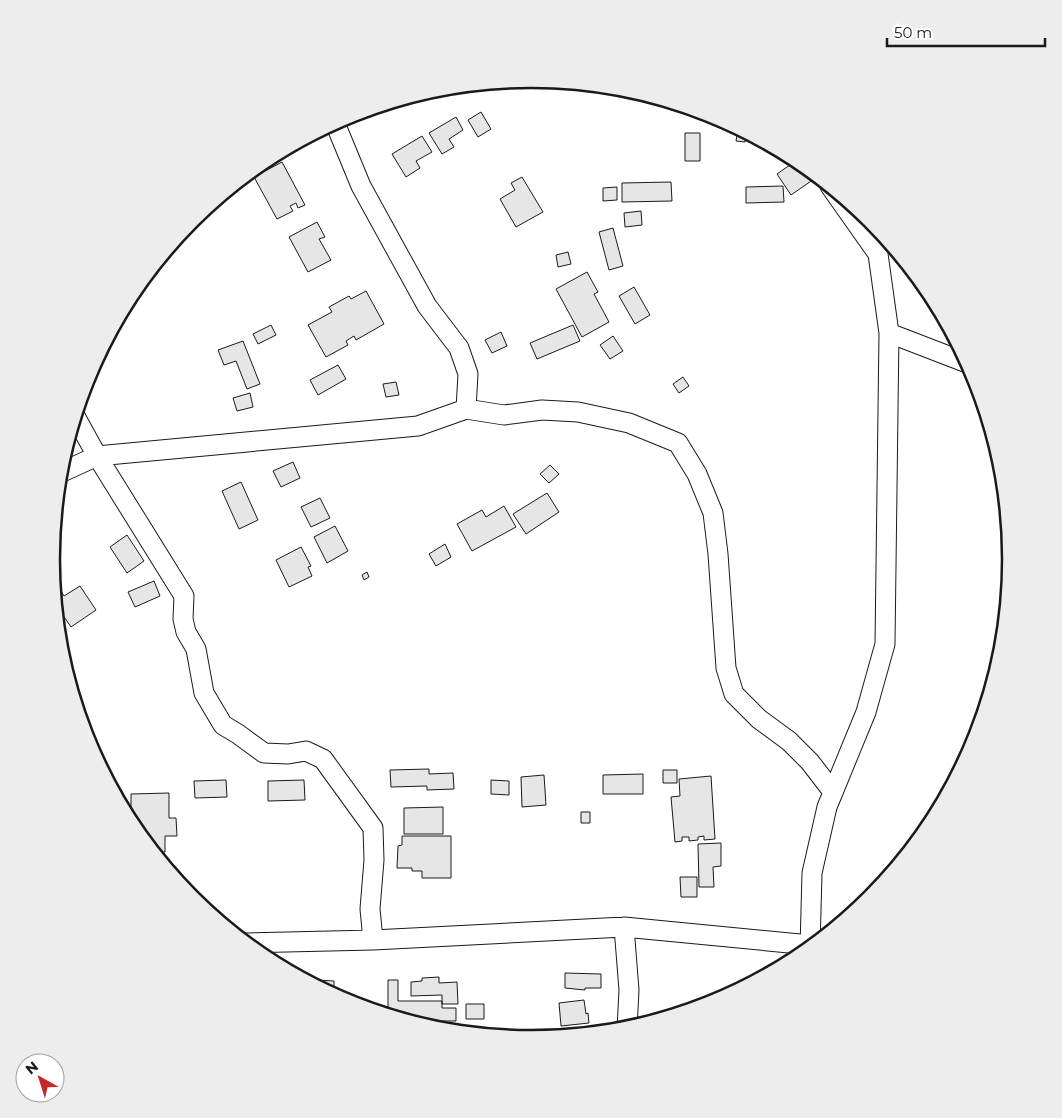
<svg xmlns="http://www.w3.org/2000/svg" width="1062" height="1118" font-family="Montserrat,sans-serif">
  <style>
    .building { fill: #e6e6e6; stroke: #1a1a1a }
    .lines { fill: none; stroke-linecap: round; stroke-linejoin: round }
    .street-casing { stroke: #1a1a1a; stroke-width: 21 }
    .street { stroke: #fff; stroke-width: 19 }
    .rim { fill: none; stroke: #1a1a1a; stroke-width: 2.5 }
  </style>
  <rect width="100%" height="100%" fill="#fff"/>
  <!-- building -->
  <path class="building" d="M481,112L491,129L478,137L468,120Z
    M456,117L463,130L449,139L454,147L442,154L429,133Z
    M738,129L747,133L745,142L736,141Z
    M685,133H700V161H685Z
    M422,136L432,152L416,161L420,168L406,177L392,154Z
    M797,160L817,177L791,195L777,174Z
    M282,162L305,205L298,208L296,203L290,206L293,211L277,219L254,177Z
    M522,177L543,212L516,227L500,199L515,190L511,183Z
    M671,182L672,201L622,202V183Z
    M783,186L784,202L746,203V187Z
    M617,187V200L603,201V188Z
    M641,211L642,225L625,227L624,213Z
    M317,222L325,237L319,239L331,260L308,272L289,237Z
    M613,228L623,266L609,270L599,232Z
    M568,252L571,264L558,267L556,255Z
    M587,272L598,292L594,294L609,322L582,337L556,289Z
    M634,287L650,315L635,324L619,296Z
    M366,291L384,324L356,340L354,336L346,341L348,345L326,357L308,325L332,312L329,307L349,296L351,299Z
    M271,325L276,335L258,344L253,334Z
    M573,325L580,341L537,359L530,343Z
    M501,332L507,346L492,353L485,340Z
    M613,336L623,351L610,359L600,345Z
    M243,341L260,384L247,389L236,361L224,365L218,350Z
    M338,365L346,379L318,395L310,380Z
    M683,377L689,386L679,393L673,384Z
    M396,382L399,395L386,397L383,384Z
    M250,393L253,407L237,411L233,398Z
    M293,462L300,478L281,487L273,471Z
    M550,465L559,474L549,483L540,474Z
    M241,482L258,520L239,529L222,491Z
    M547,493L559,512L526,534L513,514Z
    M320,498L330,518L311,527L301,507Z
    M504,506L516,527L472,551L457,524L482,510L486,517Z
    M335,526L348,551L327,563L314,537Z
    M127,535L144,561L127,573L110,547Z
    M445,544L451,557L436,566L429,554Z
    M301,547L311,566L308,567L312,576L289,587L276,560Z
    M367,572L369,577L364,580L362,575Z
    M154,581L160,596L135,607L128,592Z
    M80,586L96,610L71,627L56,605L55,595L61,591L64,596Z
    M429,769V774L453,773L454,789L427,790V786L391,787L390,770Z
    M663,770H677V783H663Z
    M643,774V794H603V775Z
    M544,775L546,805L522,807L521,777Z
    M711,776L715,839L704,840V836L698,837V840L689,841V837H682V841L675,842L671,797L680,796L679,779Z
    M226,780L227,797L195,798L194,781Z
    M304,780L305,800L268,801V781Z
    M491,780L509,781V795L491,794Z
    M169,793V818H176L177,836H165V852H154L131,824V794Z
    M443,807V834H404V808Z
    M581,812H590V823H581Z
    M402,836H451V878H422V871H412V868H397L398,846L402,845Z
    M721,843V866L713,867L714,887H699L698,844Z
    M680,877H697V897H681Z
    M565,973L601,974V988H585V990L565,988Z
    M439,977V983L457,982L458,1004H442V995L411,996V982L422,981V978Z
    M317,980L334,981V995L317,986Z
    M388,980H398V1001H442V1008H456V1021H409L388,1015Z
    M584,1000L586,1014L588,1013L589,1023L561,1026L559,1003Z
    M466,1004H484V1019H466Z"/>
  <g class="lines">
    <defs>
      <path id="street" d="M335,123L361,186L400,257L427,306L459,348L468,374L466,409
        M830,186L878,254
        M889,333L967,363
        M75,416L97,456L184,596L183,619L186,632L196,649L204,693L223,725L238,734L264,753L288,754L306,751L323,759L373,828L374,860L370,909L373,940
        M60,473L97,456L418,426L466,409L504,415L542,410L578,412L629,423L678,443L697,474L713,513L718,554L726,668L734,694L759,719L789,741L810,762L833,792
        M624,927L629,990L627,1029
        M246,943L373,940L624,927L810,945
        M810,948L812,873L827,807L866,712L885,644L889,333L878,254L879,231"/>
    </defs>
    <!-- street casing -->
    <use href="#street" class="street-casing"/>
    <!-- street -->
    <use href="#street" class="street"/>
  </g>
  <!-- crop -->
  <path d="M0 0H1062V1118H0ZM60 559a471 471 0 1 1 942 0a471 471 0 1 1-942 0Z" fill="#ededed" fill-rule="evenodd"/>
  <path class="rim" d="M60 559a471 471 0 1 1 942 0a471 471 0 1 1-942 0Z"/>
  <!-- north arrow -->
  <g transform="translate(40 1078) rotate(321)"><circle r="24" fill="#ffffff" stroke="#a3a3a3"/>
  <path d="M0-4L9 19L0 12L-9 19Z" fill="#c62828"/>
  <text y="-8" font-size="14" font-weight="bold" text-anchor="middle" fill="#1a1a1a">N</text>
  </g>
  <!-- scale -->
  <path d="M887 38v8h158v-8" fill="none" stroke="#1a1a1a" stroke-width="2.5"/>
  <text x="894" y="38" font-size="15" fill="#1a1a1a" stroke="#ffffff" stroke-width="4" paint-order="stroke">50 m</text>
</svg>
